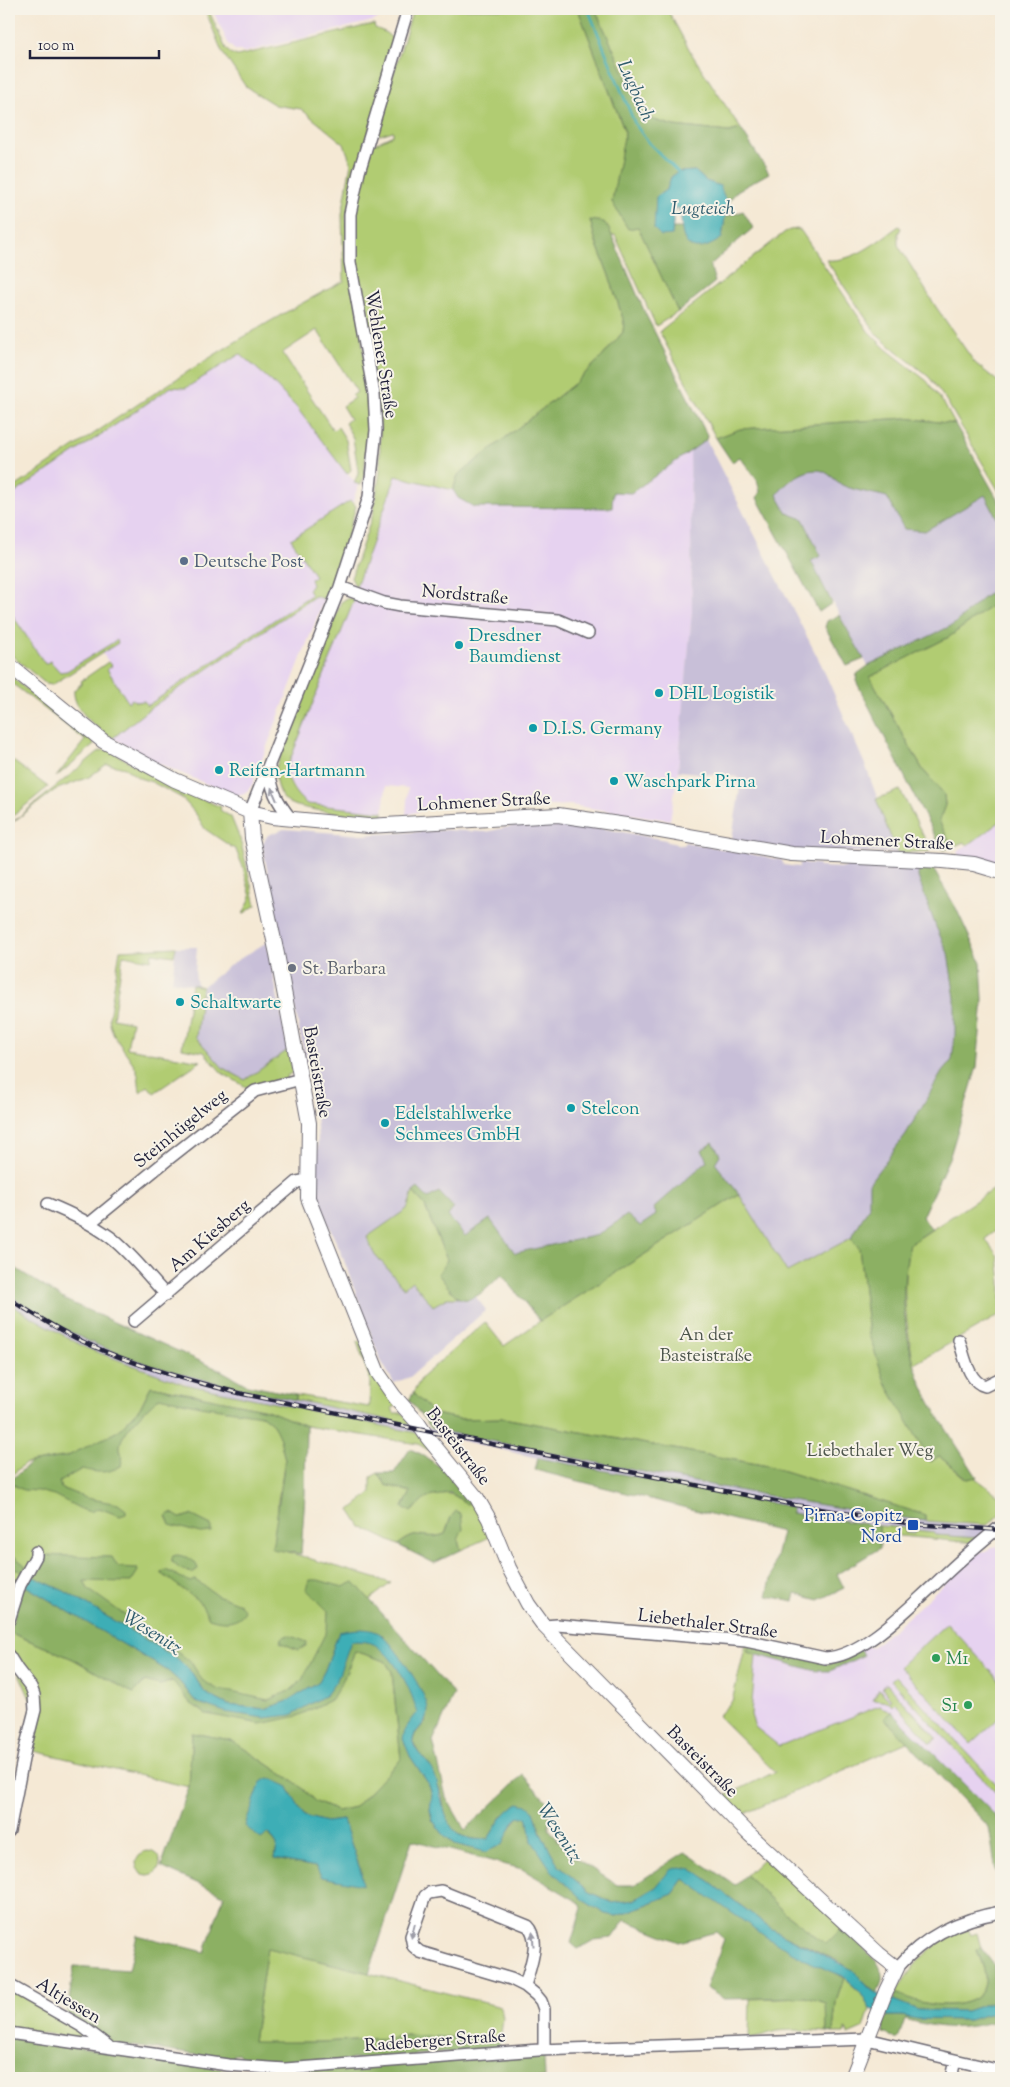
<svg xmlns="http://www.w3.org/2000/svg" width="1010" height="2087" font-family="'Sorts Mill Goudy',serif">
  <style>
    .built { fill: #e6d2f0 }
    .industrial { fill: #c8bfd8 }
    .green { fill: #b1cc72; stroke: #6a7756 }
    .forest { fill: #8cb064; stroke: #576950; fill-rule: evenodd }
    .water { fill: #3daeb6; stroke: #306878 }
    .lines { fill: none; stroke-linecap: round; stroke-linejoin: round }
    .stream { stroke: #3daeb6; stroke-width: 2.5 }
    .minor-casing { stroke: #6c6871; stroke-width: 14 }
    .major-casing { stroke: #6c6871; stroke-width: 16 }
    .minor { stroke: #fff; stroke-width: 11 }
    .major { stroke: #fff; stroke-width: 14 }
    .rail-casing { stroke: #22223b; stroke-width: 4.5 }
    .rail { stroke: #f7f3e8; stroke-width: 2.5; stroke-dasharray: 8; stroke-linecap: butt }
    .oneway { fill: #9c9ca7 }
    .service-dot { fill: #5c6f8a; stroke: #f7f3e8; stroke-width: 2 }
    .culture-dot { fill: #0f9aa8; stroke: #f7f3e8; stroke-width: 2 }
    .worship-dot { fill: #6b7280; stroke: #f7f3e8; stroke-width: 2 }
    .transit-dot { fill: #1a4fb4; stroke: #f7f3e8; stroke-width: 2 }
    .leisure-dot { fill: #2e9e5b; stroke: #f7f3e8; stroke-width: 2 }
    .labels { text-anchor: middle; stroke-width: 4; stroke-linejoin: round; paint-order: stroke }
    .street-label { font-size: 18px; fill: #22223b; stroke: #f7f3e8 }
    .service-label { font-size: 18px; fill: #4e5e75; stroke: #f7f3e8; text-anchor: start }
    .culture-label { font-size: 18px; fill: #0d838f; stroke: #f7f3e8; text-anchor: start }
    .worship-label { font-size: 18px; fill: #5b616d; stroke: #f7f3e8; text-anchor: start }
    .park-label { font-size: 18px; fill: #4d554c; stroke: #f7f3e8 }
    .transit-label { font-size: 18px; fill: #164399; stroke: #f7f3e8; text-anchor: end }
    .leisure-label { font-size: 18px; fill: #27864d; stroke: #f7f3e8; text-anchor: start }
    .water-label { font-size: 19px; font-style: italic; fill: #2d5a6c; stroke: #f7f3e8 }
  </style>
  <rect width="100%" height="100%" fill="#f7f3e8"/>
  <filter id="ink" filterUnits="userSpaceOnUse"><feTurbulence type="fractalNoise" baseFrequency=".02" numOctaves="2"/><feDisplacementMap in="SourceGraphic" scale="10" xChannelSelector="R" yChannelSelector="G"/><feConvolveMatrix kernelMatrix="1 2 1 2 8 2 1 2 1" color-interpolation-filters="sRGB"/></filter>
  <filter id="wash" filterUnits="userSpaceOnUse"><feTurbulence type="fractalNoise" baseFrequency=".0096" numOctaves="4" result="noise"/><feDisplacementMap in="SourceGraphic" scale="20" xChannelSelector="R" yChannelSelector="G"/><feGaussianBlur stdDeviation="1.12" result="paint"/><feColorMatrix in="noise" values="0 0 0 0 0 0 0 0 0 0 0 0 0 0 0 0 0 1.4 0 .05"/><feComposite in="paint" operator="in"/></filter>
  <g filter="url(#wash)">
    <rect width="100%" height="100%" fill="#f5e9d5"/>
    <!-- built -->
    <path class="built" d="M212,9H400L373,21L245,52L235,50L229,45Z
      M240,354L271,381L297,408L343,469L358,485L353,502L350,501L312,582L310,588L311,595L147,706L140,703L128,702L107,669L112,666L102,653L118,643L117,641L67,671L60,672L50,662L45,664L9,610V497L171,387L186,388Z
      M690,451L692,611L678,771L670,820L570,805L515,807L442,804L406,815L408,788L386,786L383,812L307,804L299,798L286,774L288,765L355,598L361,590L356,587L396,476L453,490L458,498L612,508L613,492L631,493Z
      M315,596L324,599L252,785L247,791L242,795H235L209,785L153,761L113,738L149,709Z
      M1001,821V867L960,858L957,853L959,849L968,845Z
      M1001,1546V1825L994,1814L879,1706L779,1746L755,1727L751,1715L756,1655L816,1671H830L860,1649L866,1645L871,1648L906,1619L950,1578V1574L975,1553L987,1552L991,1547Z"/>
    <!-- industrial -->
    <path class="industrial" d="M706,440L821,664L866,767L897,853L794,851L732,839L741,780L737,777L678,771L692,611L690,451Z
      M816,470L825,471L843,485L888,497L904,529L925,531L985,495L1001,526V586L983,598L953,625L868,666L810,561L821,555L787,513L777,495L782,488L802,473Z
      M530,823L579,824L666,840L667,842L683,845L685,842L782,860L783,865L799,867L800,863L818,864L819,867L845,868L847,864L919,865L936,927L948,953L955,998V1035L952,1060L942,1072L906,1134L869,1183V1207L851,1238L787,1272L739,1195L540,1321L502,1275L476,1297L486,1310L410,1377L394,1383L380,1359L342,1255L315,1195L318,1138L316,1116L309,1080L316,1074L314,1063H306L262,844L268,835L284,829L363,835L447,830L486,832L518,825L519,826H528Z
      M267,942L288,1050L245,1080L223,1068L196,1037L202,987L233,963Z
      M176,947H197L195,972L197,986L172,981Z
      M9,1295L24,1304L143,1362L243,1389L413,1425L417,1433L215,1392L145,1371L86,1348L21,1312L9,1304Z
      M425,1428L586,1461L864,1512L925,1521L990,1527L977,1538L934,1535L916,1530V1534L905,1533V1528L791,1513L792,1507L538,1458L428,1433Z"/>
    <!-- green -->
    <path class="green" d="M205,9H208L226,49L230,53L237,56L374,24L375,28L385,32L394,40L346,217L369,395L371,427L368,429L364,477L361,485L354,483L358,474V470L353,438L345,423L350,419L342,406L354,398L352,396L357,392L317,330L282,353L333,430L338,427L346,440L351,470L347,474L297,408L271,381L240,354L186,388L171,387L9,497V491C118,418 226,341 344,281L342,215L351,163L344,144L301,109L275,105L246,87L222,52Z
      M413,9H578L625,133L612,202L638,226L678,312L656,326L615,235L611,236L609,229L590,220L596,242L610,278L624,322L623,332L602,357L574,384L458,475L453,490L396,476L356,587L351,578L373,514L380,472V418L353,246L358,193L372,145L393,135V131L380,135L376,132Z
      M595,9H667L693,56L741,129L729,132L674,126L651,119L639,105Z
      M899,226L901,228L898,234V245L936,307L975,363L1001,384V495L946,400L929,377L878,336L826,260C855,262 876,242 899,226Z
      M797,229L801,231L868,331L886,349L927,381L944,404L955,424L905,418L741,429L716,438L660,333L661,330L785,232L790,230Z
      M350,501L356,506L348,534L324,599L315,596L149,709L113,738C98,730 72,709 74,690L82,683L81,681L108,662L112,666L107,669L128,702L132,699L136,702L144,701L147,706L311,595L308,590L312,585L310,579L315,576L291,539Z
      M355,598L288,765C285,780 295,795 307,804L383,812V817C367,817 298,810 287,802C277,794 274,779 276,767L341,602L346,599Z
      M1001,599V821L968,845L964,842L952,847L939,821L945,805L944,794L923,770L870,677L949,637Z
      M9,610L45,664L50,661L60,672L67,671L117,640L118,643L52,685L46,684L9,653Z
      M9,675L56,714L93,740L94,745L56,777L85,740L9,681Z
      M103,750L111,751L166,784L221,807L220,810L231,817L240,839L256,905L243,914L251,897L243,867L236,850L205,829L196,814L182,798L152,782L139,778L125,768L107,764L89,777L55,790L9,825L98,752Z
      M9,758L48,787L9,819Z
      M900,790L931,851L897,853L876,799Z
      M176,947L174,956L152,953L151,960L123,955L113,1018L132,1022L127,1048L201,1061L154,1093L148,1086L140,1092C139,1085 139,1077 137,1071C129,1052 111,1040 109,1018L120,950Z
      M192,984L202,987L196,1037L223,1068L245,1080L288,1050L293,1072L287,1076L288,1079L248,1088L222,1073L204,1052L182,1048Z
      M1001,1184V1227L985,1239L998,1256L1001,1282V1314L914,1364C906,1324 900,1285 910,1244Z
      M413,1192L424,1204L447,1260L439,1274L458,1298H447L433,1306L412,1281L404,1288L373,1252L367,1237L407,1209Z
      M739,1194L787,1272L851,1238L859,1247L869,1335L930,1461L939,1456L966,1479L974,1477L1001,1497V1514L987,1525L925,1521V1515L768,1466L503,1418L460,1419L434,1414L413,1393L422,1377L485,1322L504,1346L540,1321Z
      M9,1304L86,1348L184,1384L417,1433L434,1453L418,1444L306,1426L267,1410L151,1386L140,1408L122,1427L159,1391L217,1401L276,1420L277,1431L280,1438L285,1460L278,1501V1549L391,1583L350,1615L341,1667L344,1678L355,1651L385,1661L392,1672L401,1759L355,1807L337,1811L316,1802L296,1783L231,1740L192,1733L189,1787L25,1749L35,1710L17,1669L30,1675L31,1673C15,1661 9,1652 9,1632L73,1659L134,1693L145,1681L160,1685L173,1681L9,1579V1532L11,1531L9,1528V1482L17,1487L108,1437L68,1456L24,1464L9,1478Z
      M360,1341L396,1406L392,1408L394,1413H402L413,1425L296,1400V1395L369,1407L370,1380L357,1342Z
      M378,1473L386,1485L411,1492L403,1507C423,1501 445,1484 462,1501H474L492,1536L461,1550C457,1540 455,1528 451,1517L445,1534C424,1542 422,1526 398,1545L361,1527L350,1510L371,1493V1477Z
      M879,1526L906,1528L905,1533L915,1534L916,1530L934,1532L935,1535L977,1538L979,1541L976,1543L879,1534Z
      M947,1623L1001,1682V1716L971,1744L900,1666Z
      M746,1644L749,1645L748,1652L756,1655L751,1715L755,1727L779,1746L879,1706L891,1711L885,1718L907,1742L742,1815L723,1797L775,1772L718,1716L732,1701Z
      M896,1676L1001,1789L996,1793L891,1680Z
      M887,1684L937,1738L931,1743L895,1703L892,1706L889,1702L873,1700L879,1689L890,1701L892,1700L882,1688Z
      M136 1863a12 12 0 1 1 24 0a12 12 0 1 1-24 0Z
      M766,1856L843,1927L826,1944L785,1913L746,1875Z
      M968,1929L971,1935L977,1933L981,1948L977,1949C980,1960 987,1972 985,1983C981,2010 936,2007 917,2001C909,1999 903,1994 895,1994C915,1962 930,1942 968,1929Z
      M267,1947L501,2007L503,2019L500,2040L406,2035L389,2038L322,2042L253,2043Z
      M844,1978L860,1992L870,2009L864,2028L848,2035L847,2029L845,2030V2033H833L836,2002Z
      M9,1989L66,2021L91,2040L9,2028Z
      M807,1997L827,2003V2032C811,2031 794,2029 778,2031C769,2033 761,2036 751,2038L749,2036L750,1999Z"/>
    <!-- forest -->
    <path class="forest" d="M578,9H595L639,105L651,119L674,126L729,132L741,129L769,173L737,191L727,204L719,186L706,181L695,171L678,172L671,177L667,189L656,197L672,235L673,228H683L684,238H722L725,217L743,211L753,228L710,265L715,282L678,312L638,227L628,229L612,202L625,132Z
      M590,220L604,222L609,229L646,315L707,435L706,440L631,493L613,492L612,508L474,507L458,498L453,490L458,475L574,384L602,357L623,332L624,322L610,278L596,242Z
      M906,418L955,424L1001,505V526L985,495L925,531L904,529L887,497C873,493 855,491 842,485C836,481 830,474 823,471C806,466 786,482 777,495L787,513L803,519L821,556L811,561L832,603L819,612L757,498L760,492L757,480L740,457L732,462L716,438L740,429Z
      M1001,586V599L949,637L870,677L923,770L944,794L945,805L939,821L952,847L944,850L940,846L856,681L857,674L868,666L953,625L983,598Z
      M839,615L864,659L847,666L825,627L827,621Z
      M919,865L932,867L956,908L981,962L983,999L977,1067L950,1156L922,1217L932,1229L910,1244C897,1295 905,1355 930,1402C944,1427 961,1452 977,1477L967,1479L939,1456L931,1462L885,1382L869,1335L859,1248L851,1238L869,1207V1183L906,1134L942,1072L952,1060L955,1035V998L948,953L936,927L918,877Z
      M713,1142L720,1155L715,1163L739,1194L540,1321L502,1275C491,1283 475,1305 459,1298C452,1294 444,1281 438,1274L447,1260L424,1204L413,1192L418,1188L428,1198L439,1192L454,1208L448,1216L465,1236L490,1219L515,1253L598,1235L627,1215L640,1226L656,1215L654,1208L707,1161L702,1150Z
      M9,1264L65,1300L222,1371L247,1385L296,1395V1400C225,1386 154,1370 88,1341C61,1328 34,1311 9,1295Z
      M151,1386L267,1410L306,1426L305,1495L301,1554L272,1549L285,1460L280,1439L273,1424L262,1415L200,1406L160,1397C149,1406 120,1433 120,1446C120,1453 123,1458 121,1466C107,1474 98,1473 82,1469L59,1482L61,1488L86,1498L118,1504L126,1510V1514L120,1516L99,1508L90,1512L81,1509L54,1495L38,1491L23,1490L9,1482L30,1463L68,1456L118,1431L140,1408Z
      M413,1393L434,1414L460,1419L503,1418L768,1466L925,1515V1521C760,1498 596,1462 432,1429L409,1400Z
      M410,1449L421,1454L439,1466L446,1467L474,1501L467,1504L451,1493H445L441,1495L427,1497L411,1512L403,1507L411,1492L386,1485L378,1473H394Z
      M538,1458L792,1507L791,1513L879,1526L880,1548L837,1574L844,1588L819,1600L796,1594L794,1601L767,1596L782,1532L535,1470Z
      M456,1511L461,1514L463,1529C458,1537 457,1542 461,1550L434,1563L398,1545C422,1526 424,1542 445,1534L451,1517Z
      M172,1513L180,1518L191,1515L211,1525V1532L200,1533L170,1525L166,1516Z
      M9,1552L26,1566L23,1573L9,1565Z
      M38,1555L112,1557L118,1567L137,1568L138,1571L131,1582L84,1581L88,1589L191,1662L202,1680L217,1689L268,1700L291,1690L302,1680L327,1630L328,1611L306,1589L309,1580H318L343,1587L354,1582L454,1694L433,1741L446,1797L465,1830L523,1775L550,1805L549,1829L568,1853L617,1885H634L685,1852L735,1885L746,1875L785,1913L826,1944L843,1927L877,1962C884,1973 884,1983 876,1993L842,1963L772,1929L692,1869L663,1880L656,1887L634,1900L614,1903L589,1892L559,1866L541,1834L534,1811L503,1815L488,1839C469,1841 451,1836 445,1815C443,1808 444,1799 441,1792C434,1774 420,1759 413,1741L415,1734L426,1721L383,1635L339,1632L325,1670L318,1684L288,1701L265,1709L228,1705L205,1693L192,1673L178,1659L64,1591L29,1575Z
      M177,1555C186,1556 196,1560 198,1569L192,1573L180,1569L171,1561L173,1556Z
      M166,1570L190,1582L195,1580L217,1595L240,1604L245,1611C237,1624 222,1622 209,1618L200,1602L161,1573Z
      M24,1585L168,1671L180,1682L196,1702L264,1718L326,1695L351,1641C359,1641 369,1641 377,1645C392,1654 418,1697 417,1714C416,1728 412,1742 410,1756L428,1783L432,1794L430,1810L432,1820L444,1835L455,1844L486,1851L508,1831L520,1815L526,1818L530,1827L532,1841L583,1900L605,1914L617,1916L673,1894L684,1879L844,1978L836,2002L833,2033L827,2032L826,2003L806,1997L724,1999L706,1988L724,1939L716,1932L679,1942L625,1920L612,1938L594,1940L578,1949L571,1943L582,1908L580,1903L522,1869L412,1840L369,1973L267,1948L253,2042H322L389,2038L406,2035L500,2040L499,2049L287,2064L244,2062L238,2053L233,2054V2060L111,2043L67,2014L74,1966L129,1970L137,1935L205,1952L224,1895L161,1867L189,1787L192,1733L231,1740L296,1783L316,1802L337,1811L355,1807L401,1759L392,1672L385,1661L355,1651L344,1678L332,1699L298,1716L261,1724L206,1714L190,1703L173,1681L160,1685L145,1681L134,1693L129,1691L73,1659L9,1632ZM287,1786L304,1816L326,1822L343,1820L361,1872L362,1884L322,1877L316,1867L275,1859L277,1845L268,1833Z
      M288,1635L307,1642L306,1646L298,1650L280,1642L282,1638Z
      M749,1645L829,1664L860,1649L864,1655L830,1671H816L747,1652Z
      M891,1711L994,1814L1001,1825V1871L996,1872L989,1827L884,1718Z
      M981,1948L994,1965V1984L997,1989H1001V1999L966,2011L918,2010L893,2000L895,1994C903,1994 909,1999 917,2001C936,2007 981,2010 985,1983C987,1972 980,1960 977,1949Z
      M1001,2010V2020C964,2030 942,2030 905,2019L898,2039L883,2033L884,2021L887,2016H902L918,2019L969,2020Z
      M9,2037L227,2070L544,2056L545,2078H9Z"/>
    <!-- water -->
    <path class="water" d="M695,171L706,181L720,186L727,204L722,238C711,246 691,256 684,238C680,229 683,217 678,207L674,210L672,235L661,236L654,229L656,197L667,189L671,177L678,172Z
      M29,1575L64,1591L178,1659L192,1673L205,1693L228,1705L265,1709L288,1701L318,1683L325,1670L339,1632C353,1629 371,1626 383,1636C394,1644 429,1697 428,1710C427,1725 414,1730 413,1740C413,1751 427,1760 432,1769C448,1801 437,1844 488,1839C497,1825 504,1810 519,1803L527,1805L534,1811L541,1834L559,1866L589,1892L613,1903L634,1900L656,1887L670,1870L680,1867L692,1869L772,1929L853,1970L870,1989L876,1993L918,2010L966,2011L1001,1999V2010L969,2020L917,2019L902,2016H887L870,2009L860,1992L843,1976L811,1963L769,1939L684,1879L673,1894L617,1916L605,1914L583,1900L552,1871L532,1841L530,1827L526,1818L520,1816L514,1821L503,1844L486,1852L455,1844L444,1835L433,1821L430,1810L432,1794L428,1783L410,1756L403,1739L405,1729L417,1713C413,1692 395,1658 377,1646C370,1641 359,1641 351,1641L337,1680L326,1695L291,1715L264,1718L225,1712L196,1702L180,1682L168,1671L24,1585Z
      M269,1778L287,1786L304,1816L326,1822L343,1820L361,1872L363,1885L322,1877L316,1867L275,1859L277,1845L269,1833L261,1839L245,1826L261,1782Z"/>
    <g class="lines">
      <!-- stream -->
      <path class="stream" d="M588,9L635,124L648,142L678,172"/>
    </g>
  </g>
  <g filter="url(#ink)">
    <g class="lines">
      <defs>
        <path id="minor" d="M340,587L384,603L400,606L558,620L588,633
          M269,766C271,790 276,800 291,819
          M250,812L340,587L369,497L376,430L374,394L350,262V214L359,172L408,9
          M48,1204C70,1213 91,1223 110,1237C131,1253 148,1276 166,1295
          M90,1223L167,1160L255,1091L301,1079
          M134,1321L297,1182L308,1180
          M959,1340C964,1354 968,1382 985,1386L1001,1378
          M9,1620L20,1585L36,1556V1552
          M544,1626L557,1625L746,1641L825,1658C862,1657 908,1608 935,1584C956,1564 978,1544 1001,1526
          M9,1656L17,1669
          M9,1668L17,1669L31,1687L34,1695L35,1710L25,1749L9,1831
          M897,1968C924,1936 960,1919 1001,1912
          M9,1985L83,2027L108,2046
          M525,1986C529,1969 542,1940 528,1926L441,1891L429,1893L425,1896L411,1936L413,1946L420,1952L511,1979L525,1986L536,1995L541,2001L544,2009V2050
          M9,2033L228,2065L285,2069L539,2050L867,2039L1001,2071
          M951,2078L955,2060"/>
        <path id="major" d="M9,665L103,741L175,780L250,812L272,817L368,826L558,815L626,825L792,854L943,861L974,864L1001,872
          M250,812L252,838L277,954L309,1123L308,1198L378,1373L394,1396L418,1423L428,1438L477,1498L489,1519L509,1568L528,1604L544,1626L747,1832L879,1954L897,1968L886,1991L852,2078"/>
      </defs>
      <!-- minor casing -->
      <use href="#minor" class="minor-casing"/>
      <!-- major casing -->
      <use href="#major" class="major-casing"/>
      <!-- minor -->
      <use href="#minor" class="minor"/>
      <!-- major -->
      <use href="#major" class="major"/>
      <defs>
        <path id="rail" d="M9,1299C34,1314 59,1331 86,1343C135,1366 190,1381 243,1394L795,1505L913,1524L1001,1530"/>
      </defs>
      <!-- rail casing -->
      <use href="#rail" class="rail-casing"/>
      <!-- rail -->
      <use href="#rail" class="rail"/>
    </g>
    <!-- one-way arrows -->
    <defs><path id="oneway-solid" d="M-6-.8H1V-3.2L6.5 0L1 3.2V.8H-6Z" transform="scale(1.25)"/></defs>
    <g class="oneway">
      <use href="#oneway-solid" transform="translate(274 794) rotate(-113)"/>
      <use href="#oneway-solid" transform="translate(413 1931) rotate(104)"/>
      <use href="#oneway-solid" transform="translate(533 1939) rotate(-94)"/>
    </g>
  </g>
  <!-- markers -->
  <circle class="service-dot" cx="184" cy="561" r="5"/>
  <g class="culture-dot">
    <circle cx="459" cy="645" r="5"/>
    <circle cx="659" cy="693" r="5"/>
    <circle cx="533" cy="728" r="5"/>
    <circle cx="219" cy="770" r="5"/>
    <circle cx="614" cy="781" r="5"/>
    <circle cx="180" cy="1002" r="5"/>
    <circle cx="571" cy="1108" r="5"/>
    <circle cx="385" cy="1123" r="5"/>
  </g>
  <circle class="worship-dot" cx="292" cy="968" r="5"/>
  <rect class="transit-dot" x="907" y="1519" width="12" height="12" rx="2.5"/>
  <g class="leisure-dot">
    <circle cx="936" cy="1658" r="5"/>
    <circle cx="968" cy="1705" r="5"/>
  </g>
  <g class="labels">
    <!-- street labels -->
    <g class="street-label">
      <text transform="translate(382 354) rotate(81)" y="6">Wehlener Straße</text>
      <text transform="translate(465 594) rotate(5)" y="6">Nordstraße</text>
      <text transform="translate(484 801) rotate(-3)" y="6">Lohmener Straße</text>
      <text transform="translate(887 840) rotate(3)" y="6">Lohmener Straße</text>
      <text transform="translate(318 1072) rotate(80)" y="6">Basteistraße</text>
      <text transform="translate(180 1128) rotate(-39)" y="6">Steinhügelweg</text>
      <text transform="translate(209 1235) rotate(-41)" y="6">Am Kiesberg</text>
      <text transform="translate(459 1446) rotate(52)" y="6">Basteistraße</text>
      <text transform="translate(708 1623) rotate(7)" y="6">Liebethaler Straße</text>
      <text transform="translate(703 1761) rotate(45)" y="6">Basteistraße</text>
      <text transform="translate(69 2000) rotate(31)" y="6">Altjessen</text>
      <text transform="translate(435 2040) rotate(-4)" y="6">Radeberger Straße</text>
    </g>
    <!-- service labels -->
    <g class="service-label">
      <text x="194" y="567">Deutsche Post</text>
    </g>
    <!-- culture labels -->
    <g class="culture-label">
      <text x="469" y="641">Dresdner<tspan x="469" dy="21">Baumdienst</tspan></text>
      <text x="669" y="699">DHL Logistik</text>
      <text x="543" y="734">D.I.S. Germany</text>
      <text x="229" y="776">Reifen-Hartmann</text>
      <text x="624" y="787">Waschpark Pirna</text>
      <text x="190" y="1008">Schaltwarte</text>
      <text x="581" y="1114">Stelcon</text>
      <text x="395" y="1119">Edelstahlwerke<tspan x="395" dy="21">Schmees GmbH</tspan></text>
    </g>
    <!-- worship labels -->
    <g class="worship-label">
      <text x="302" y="974">St. Barbara</text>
    </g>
    <!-- park labels -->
    <g class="park-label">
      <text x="706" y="1340">An der<tspan x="706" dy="21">Basteistraße</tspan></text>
      <text x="870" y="1456">Liebethaler Weg</text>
    </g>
    <!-- transit labels -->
    <g class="transit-label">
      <text x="902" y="1521">Pirna-Copitz<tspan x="902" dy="21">Nord</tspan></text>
    </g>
    <!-- leisure labels -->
    <g class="leisure-label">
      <text x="946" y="1664">M1</text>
      <text x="958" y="1711" text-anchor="end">S1</text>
    </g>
    <!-- water labels -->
    <g class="water-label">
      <text transform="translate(637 90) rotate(66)" y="7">Lugbach</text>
      <text x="703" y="214">Lugteich</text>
      <text transform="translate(153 1631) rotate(32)" y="7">Wesenitz</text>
      <text transform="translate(561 1832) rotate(57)" y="7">Wesenitz</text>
    </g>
  </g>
  <!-- margin -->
  <rect width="1010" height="2087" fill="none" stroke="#f7f3e8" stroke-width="30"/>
  <!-- scale -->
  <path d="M30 50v8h129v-8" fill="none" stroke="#22223b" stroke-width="2.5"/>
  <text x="38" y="50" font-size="15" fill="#22223b" stroke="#f7f3e8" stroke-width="4" paint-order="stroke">100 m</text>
</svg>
